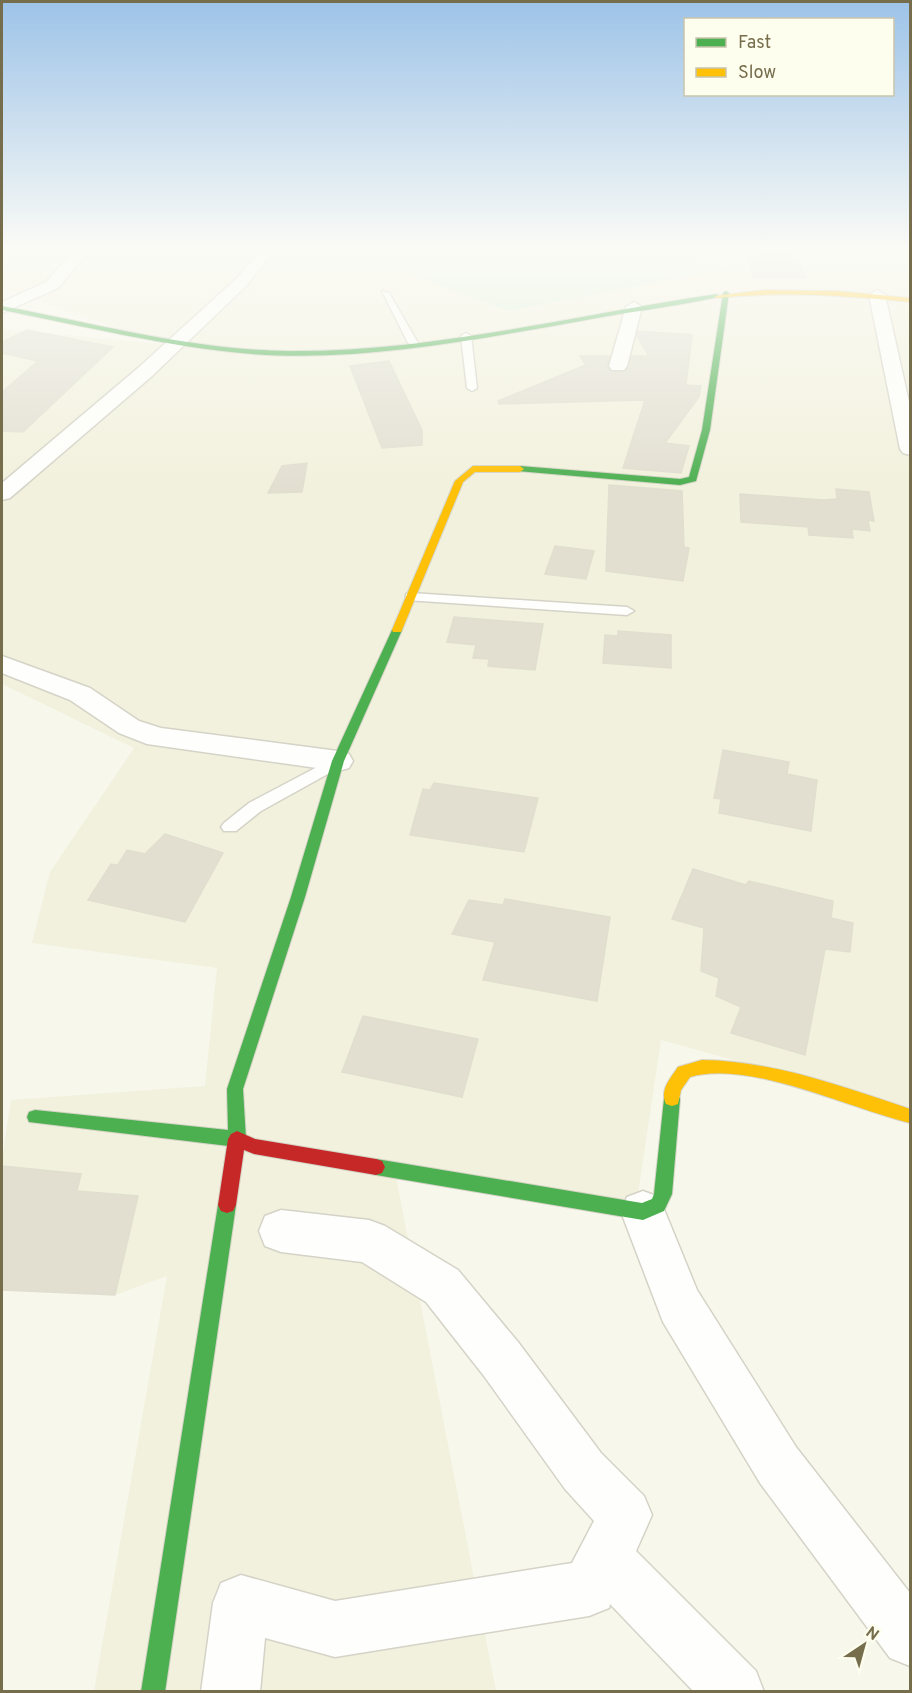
<svg xmlns="http://www.w3.org/2000/svg" width="912" height="1693" font-family="Overpass,sans-serif">
  <style>
    .residential { fill: #f2f1dd }
    .green { fill: #dcf0d8 }
    .building { fill: #e2dfd1; stroke: #e0dece; stroke-width: 1.5 }
    .lines { fill: none; stroke-linecap: round; stroke-linejoin: round }
    .lane-casing { stroke: #d5d3c7; stroke-width: 3 }
    .street-casing { stroke: #d5d3c7; stroke-width: 3 }
    .fast-casing { stroke: #d4d3c6; stroke-width: 2 }
    .slow-casing { stroke: #d4d3c6; stroke-width: 2 }
    .jam-casing { stroke: #d4d3c6; stroke-width: 2 }
    .lane { fill: #fefefc; fill-rule: evenodd }
    .street { fill: #fefefc; fill-rule: evenodd }
    .fast { fill: #4caf50; fill-rule: evenodd }
    .slow { fill: #ffc107; fill-rule: evenodd }
    .jam { fill: #c62828; fill-rule: evenodd }
  </style>
  <rect width="100%" height="100%" fill="#f7f7ec"/>
  <!-- residential -->
  <path class="residential" d="M2,251H372L379,263L508,311L750,264L910,260V1109L661,1040L635,1214L395,1172L496,1691H94L167,1276L115,1295L2,1290V1158L11,1100L205,1086L217,968L32,943L50,872L134,748L2,684V329L165,344L2,289Z"/>
  <!-- green -->
  <path class="green" d="M372,251H692L711,272L508,311L379,263Z"/>
  <!-- building -->
  <path class="building" d="M749,251L793,252L807,278L752,277Z
    M27,330L113,347L23,432L2,431V392L38,361L2,353V342Z
    M638,331L692,335L686,385L701,386L699,397L665,443L689,446L681,473L623,468L645,400L499,404L498,401L586,365L580,356H610L607,365L610,371H626L632,356H649L637,336Z
    M389,361L422,430V445L382,448L350,366Z
    M307,463L302,492L268,493L282,466Z
    M609,485L682,491L684,547L689,548L683,581L606,571Z
    M836,489L869,492L874,521L868,520L870,531L852,529L853,538L809,535L808,527L741,522L740,494L824,500L837,499Z
    M555,546L594,551L586,579L545,574Z
    M454,617L543,624L535,670L488,666L489,659L473,658L476,645L447,642Z
    M618,631L671,635V668L603,663L605,635L618,636Z
    M723,750L789,762L787,774L817,780L811,831L719,813L721,799L714,798Z
    M434,783L538,798L524,852L410,835L423,789L430,790Z
    M165,834L223,853L185,922L88,900L111,864L118,865L127,850L145,854Z
    M693,869L746,885L749,881L833,901L831,918L853,923L850,952L825,949L805,1055L731,1033L741,1007L716,996L719,978L701,971L704,928L672,919Z
    M505,899L610,917L597,1001L483,980L495,942L452,934L469,900L503,905Z
    M363,1016L478,1039L462,1097L342,1072Z
    M2,1166L81,1174L77,1191L138,1196L115,1295L2,1290Z"/>
  <g class="lines">
    <defs>
      <path id="lane" d="M382,291L389,293L418,343L416,345L408,343Z
        M466,333L471,336L477,388L472,391L467,388L461,336Z
        M411,593L627,607L634,611L627,615L406,600V594Z
        M338,756L344,757L346,761L344,765L261,811L236,831H224L221,827L224,823L249,803Z"/>
      <path id="street" d="M74,251H89L58,288L2,313V302L46,282Z
        M260,251H274L247,285L152,376L10,498L2,500V483L138,368L236,279Z
        M877,290L885,295L910,406V455L903,453L900,449L869,295Z
        M634,302L642,307L627,366L624,370H612L609,366L626,307Z
        M2,656L90,688L139,721L161,728L338,751L349,754L353,761L349,768L338,771L147,744L119,733L70,700L2,673Z
        M643,1191L659,1197L697,1290L796,1447L910,1593V1666L890,1658L760,1483L663,1322L621,1212L627,1197Z
        M281,1210L369,1220L385,1226L458,1270L518,1342L601,1453L644,1496L652,1515L636,1551L756,1671L764,1692H694L610,1604L609,1608L589,1616L335,1657L265,1638L260,1692H201L213,1603L221,1583L241,1575L335,1601L572,1563L594,1521L565,1489L484,1376L426,1302L362,1262L281,1252L265,1246L259,1231L265,1216Z"/>
      <path id="fast" d="M726,291L729,293L710,430L696,481L680,485L517,471V467L520,466L680,479L689,477L702,430L723,293Z
        M717,294L719,297C673,307 627,312 581,321C473,340 362,362 252,354C167,347 84,326 2,310V306C97,324 192,350 289,351C433,352 575,315 717,294Z
        M397,627L402,630L344,761L305,897L243,1089L246,1139L243,1144L237,1147L29,1122L27,1117L29,1112L35,1110L228,1130L227,1089L291,897L332,761L392,630Z
        M672,1092L678,1094L680,1099L672,1194L664,1211L643,1220L376,1175L370,1173L367,1167L370,1161L376,1159L642,1203L652,1199L654,1194L664,1099L666,1094Z
        M227,1197L233,1199L236,1205L165,1692H141L218,1205L221,1199Z"/>
      <path id="slow" d="M765,290L838,291L910,298V302C844,296 784,291 717,298L714,296Z
        M473,466H520L524,469L520,472H475L463,482L402,630L401,632H393L392,630L455,481Z
        M702,1060C774,1061 843,1087 910,1109V1123C851,1109 748,1059 690,1077L681,1090L678,1104L672,1106L666,1104C659,1090 671,1078 678,1067Z"/>
      <path id="jam" d="M237,1131L255,1139L376,1159L382,1161L385,1167L382,1173L376,1175L254,1154L244,1150L236,1205L233,1211L227,1213L221,1211L218,1205L228,1139L231,1134Z"/>
    </defs>
    <!-- lane casing -->
    <use href="#lane" class="lane-casing"/>
    <!-- street casing -->
    <use href="#street" class="street-casing"/>
    <!-- fast casing -->
    <use href="#fast" class="fast-casing"/>
    <!-- slow casing -->
    <use href="#slow" class="slow-casing"/>
    <!-- jam casing -->
    <use href="#jam" class="jam-casing"/>
    <!-- lane -->
    <use href="#lane" class="lane"/>
    <!-- street -->
    <use href="#street" class="street"/>
    <!-- fast -->
    <use href="#fast" class="fast"/>
    <!-- slow -->
    <use href="#slow" class="slow"/>
    <!-- jam -->
    <use href="#jam" class="jam"/>
  </g>
  <!-- sky -->
  <linearGradient id="sky" x2="0" y2="1"><stop stop-color="#9dc3e8"/><stop offset="0.51" stop-color="#fbfbf6"/><stop offset="1" stop-color="#fbfbf6" stop-opacity="0"/></linearGradient>
  <rect width="912" height="488" fill="url(#sky)"/>
  <!-- border -->
  <rect width="912" height="1693" fill="none" stroke="#766d4c" stroke-width="6"/>
  <!-- legend -->
  <rect x="684" y="18" width="210" height="78" fill="#fefeee" stroke="#c8c4ad" stroke-width="1.5"/>
  <rect x="696" y="38" width="30" height="9" fill="#4caf50" stroke="#c8c4ad" stroke-width="1.5"/>
  <text x="738" y="48" font-size="18" fill="#766d4c">Fast</text>
  <rect x="696" y="68" width="30" height="9" fill="#ffc107" stroke="#c8c4ad" stroke-width="1.5"/>
  <text x="738" y="78" font-size="18" fill="#766d4c">Slow</text>
  <!-- north arrow -->
  <g transform="translate(864 1645) rotate(36)" stroke="#fefeee" stroke-width="4.5" paint-order="stroke">
  <path d="M0-4.5L10 22L0 15L-10 22Z" fill="#766d4c"/>
  <text y="-9" font-size="16" font-weight="bold" text-anchor="middle" fill="#766d4c">N</text>
  </g>
</svg>
